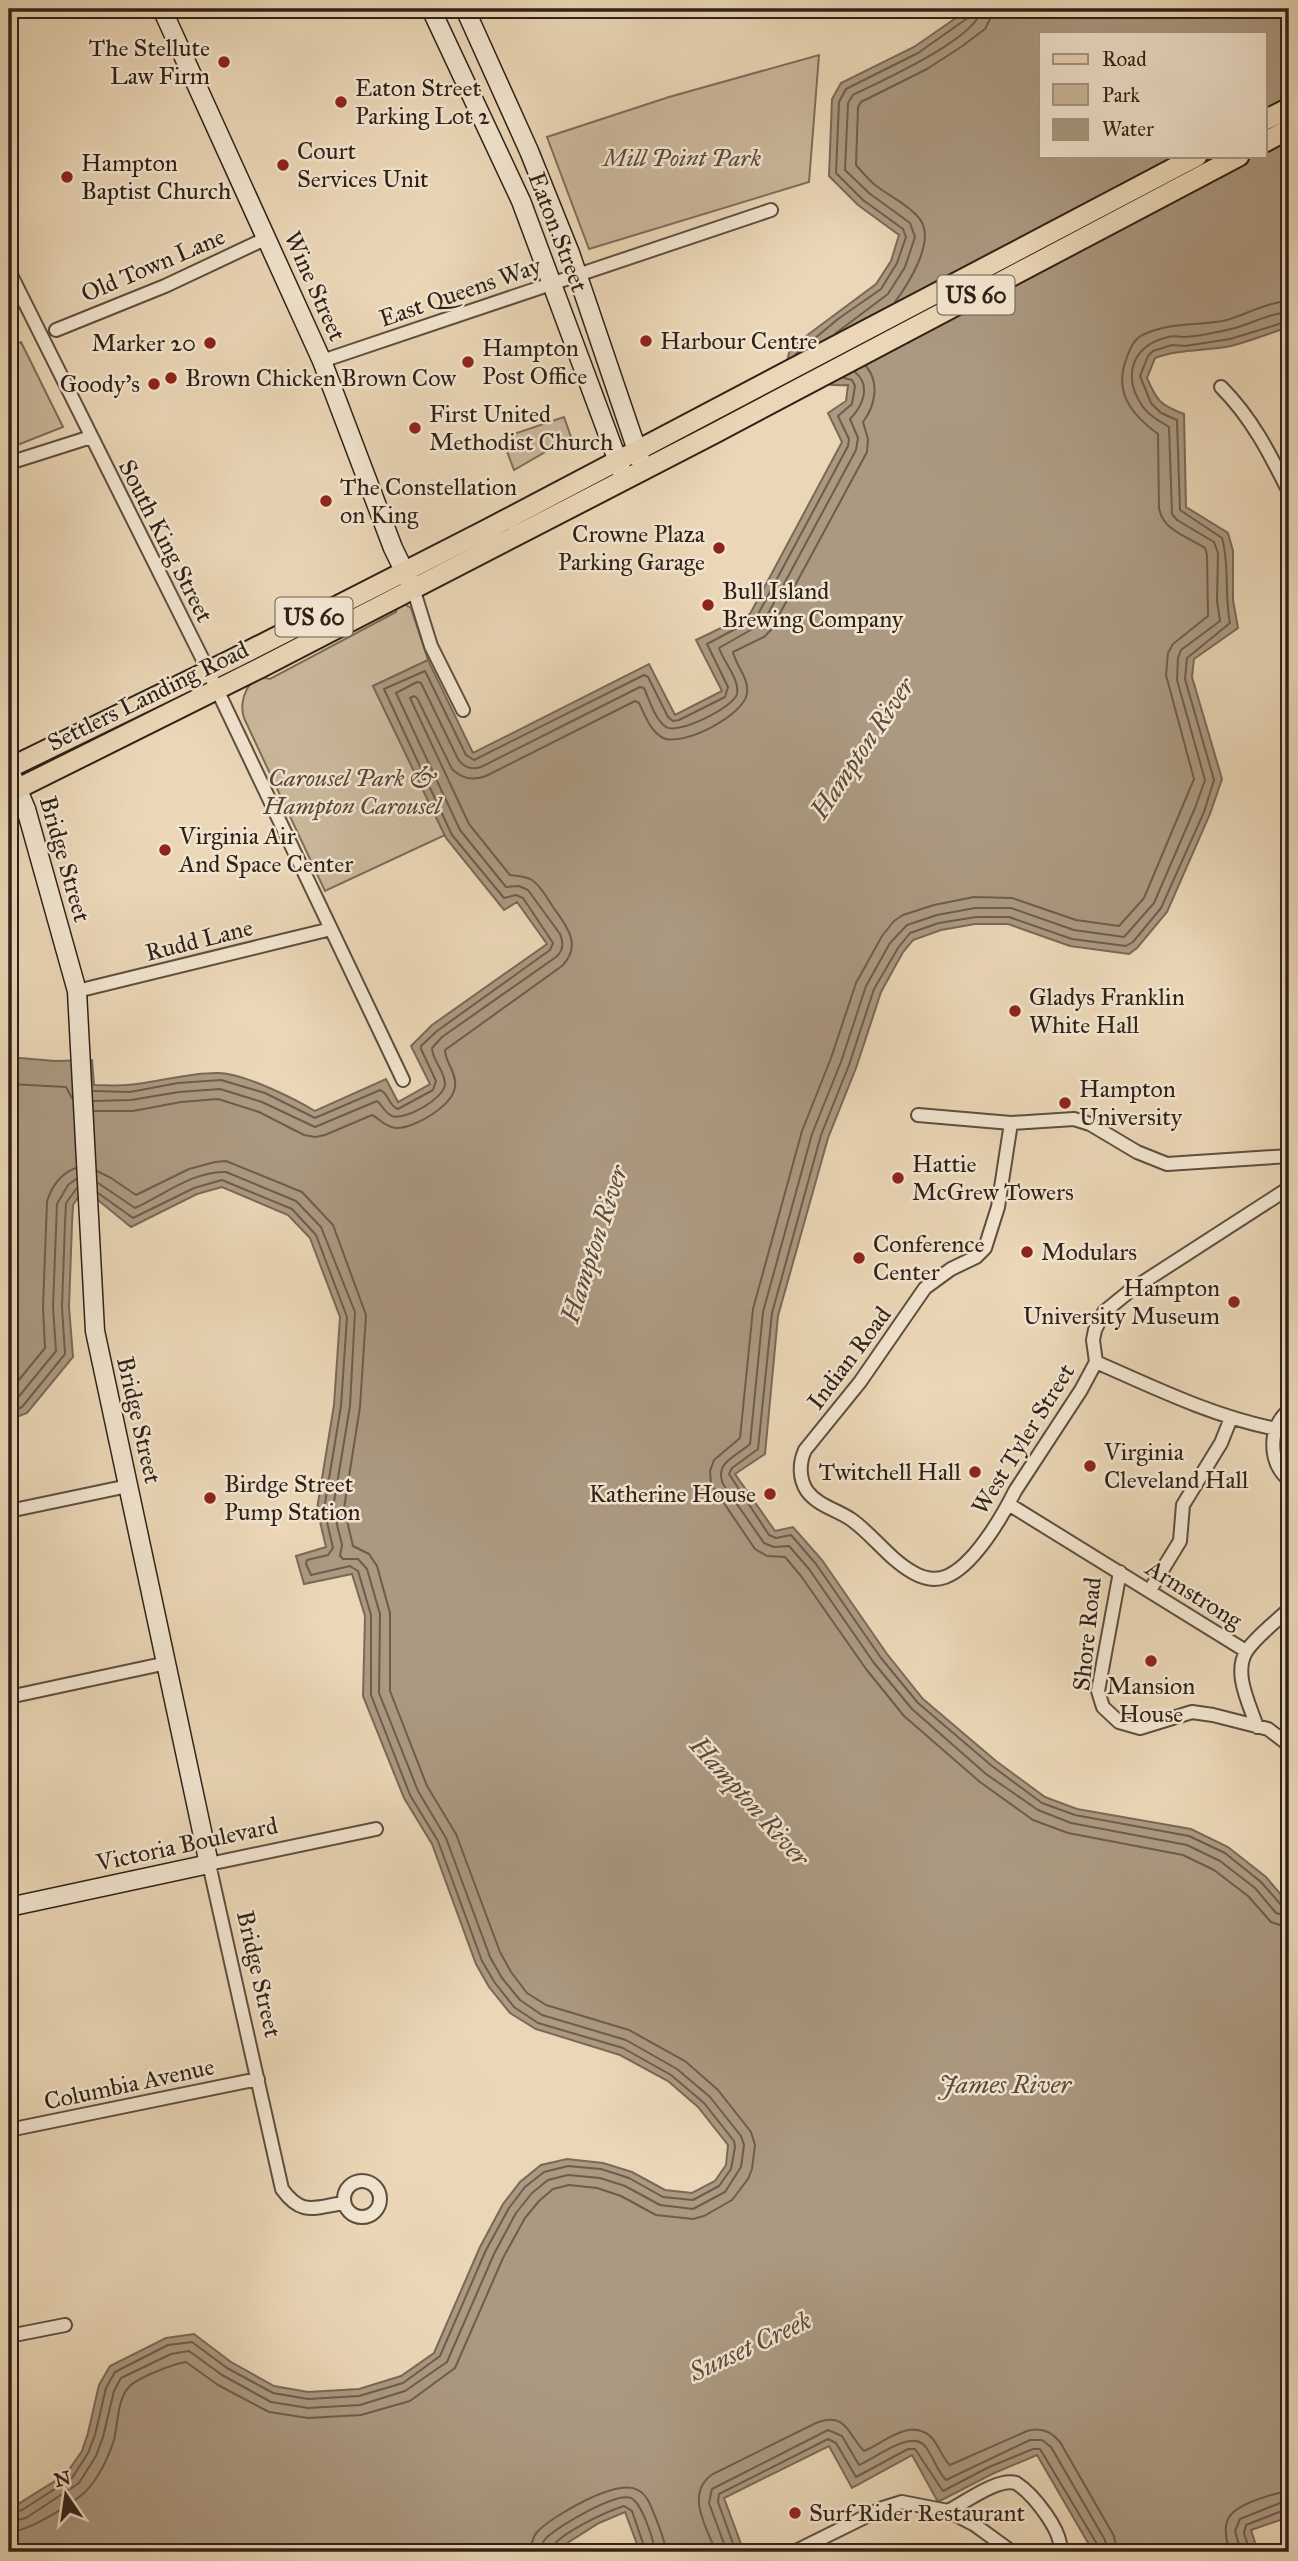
<svg xmlns="http://www.w3.org/2000/svg" width="1298" height="2561" font-family="'IM FELL Great Primer',serif">
  <style>
    .green { fill: #cbb89c; stroke: #7d6c5a; stroke-width: 2 }
    .water { fill: #ab9981; stroke: #796957; stroke-width: 2; fill-rule: evenodd }
    .lines { fill: none; stroke-linecap: round; stroke-linejoin: round }
    .shore { stroke: #6d5d4c; stroke-width: 2 }
    .street-casing { stroke: #5e4e40; stroke-width: 16 }
    .secondary-casing { stroke: #2f2118; stroke-width: 21 }
    .primary-casing { stroke: #2f2118; stroke-width: 23 }
    .street { stroke: #f2e5d0; stroke-width: 12 }
    .secondary { stroke: #f2e5d0; stroke-width: 18 }
    .primary { stroke: #ebd7b7; stroke-width: 19 }
    .poi-dot { fill: #8f2418; stroke: #f2e5d0; stroke-width: 2.5 }
    .labels { text-anchor: middle; stroke-width: 5; stroke-linejoin: round; paint-order: stroke }
    .shield { fill: #f2e5d0; stroke: #6a5c4f; stroke-width: 2 }
    .shield-label { font-size: 23px; font-weight: bold; fill: #2f2118 }
    .poi-label { font-size: 24px; fill: #2f2118; stroke: #f2e5d0; text-anchor: start }
    .park-label { font-size: 24px; font-style: italic; fill: #564739; stroke: #f2e5d0 }
    .street-label { font-size: 24px; fill: #2f2118; stroke: #f2e5d0 }
    .water-label { font-size: 26px; font-style: italic; fill: #5a4b3d; stroke: #f2e5d0 }
  </style>
  <rect width="100%" height="100%" fill="#ebd7b7"/>
  <filter id="stains"><feTurbulence type="fractalNoise" baseFrequency=".00286" numOctaves="4"/><feColorMatrix values="0 0 0 0 .2 0 0 0 0 .09 0 0 0 0 .02 0 0 0 .5 -.17"/></filter>
  <radialGradient id="worn" r=".72"><stop offset=".6" stop-color="#630" stop-opacity="0"/><stop offset="1" stop-color="#630" stop-opacity=".3"/></radialGradient>
  <!-- green -->
  <path class="green" d="M819,55L809,182L589,249L547,137L669,97Z
    M21,342L63,427L15,446L9,429V348Z
    M564,417L571,437L514,470L502,438Z
    M404,604L411,608L428,660L373,686L445,835L325,891L244,718C238,701 248,673 270,679L396,612L397,607Z"/>
  <!-- water -->
  <path class="water" d="M969,9H1289V327C1270,333 1251,341 1231,346C1205,351 1179,349 1155,358L1147,378C1157,401 1160,405 1184,414L1186,507L1228,533L1233,551V600L1238,628L1194,659L1192,677L1222,779L1210,814L1167,912L1137,948L1129,954L1070,946L1008,924H975L941,930L913,940L903,952L881,992L856,1068L828,1138L778,1316L765,1454L735,1474L775,1531L793,1527L822,1560L887,1654L923,1699L996,1761L1045,1797L1077,1809L1191,1829L1228,1847L1266,1877L1289,1904V2527L1286,2518L1251,2530L1258,2552H1091V2548L1037,2455L992,2474L938,2502L912,2455L852,2488L829,2446L724,2498L744,2552H640L625,2512L599,2523L553,2552H9V2507L18,2504L66,2474L82,2451L88,2433L99,2385L110,2366L166,2338L194,2334L231,2362L274,2386L308,2392L359,2389L401,2376L434,2353L480,2247L503,2204L520,2182L541,2165L567,2159L603,2163L632,2172L665,2190L692,2193L715,2181L726,2165L728,2145L698,2107L668,2081L620,2055L536,2029L510,2013L489,1987L476,1964L432,1844L404,1798L363,1696L365,1616L352,1574L304,1584L296,1556L326,1547L317,1509L334,1405L340,1317L310,1238L288,1215L222,1187L197,1194L131,1227L98,1200L81,1193L73,1205L72,1224L69,1307L73,1357L27,1413L9,1420V1057L55,1061L92,1060L94,1085C105,1085 116,1086 127,1085C158,1083 188,1072 219,1073C245,1074 293,1098 315,1111L386,1079L398,1102L430,1084L411,1046L432,1025L547,944L517,902L504,910L446,838L373,686L428,660L473,753L649,664L675,715L722,691L696,640L750,614L842,442L828,413L846,401L848,385C820,386 807,383 787,362L790,348L876,284L891,261L899,235L858,205L829,176L832,99L841,83L914,47ZM1041,33H1265V156H1041Z"/>
  <g class="lines">
    <!-- shore -->
    <path class="shore" d="M1289,301C1268,302 1247,314 1227,320C1200,326 1172,322 1147,333C1135,337 1131,346 1127,357C1113,392 1131,414 1158,434L1159,508C1163,531 1187,536 1205,548L1207,555L1208,616L1173,644L1168,653L1166,675L1194,779L1144,898L1119,926L1076,920L1012,898L974,897L934,905L903,915L894,921L882,936L856,983L831,1058L802,1131L753,1309L740,1438L714,1460L710,1471L711,1484L755,1549L767,1556L785,1557L801,1576L866,1669L904,1716L980,1782L1033,1820L1068,1833L1183,1855L1214,1870L1248,1896L1271,1922L1289,1928
      M895,302C909,283 937,239 919,218C908,204 889,196 875,185C868,179 862,172 856,165L858,107L861,102L927,69L961,47L985,29L990,19L992,9
      M1289,312C1268,313 1248,326 1227,330C1213,333 1197,337 1184,337C1178,337 1173,335 1168,337C1131,346 1122,377 1143,407C1150,417 1160,421 1169,427L1172,514L1177,520L1214,542L1218,553L1217,601L1220,621L1181,650L1178,658L1177,680L1205,780L1195,808L1154,903L1124,937L1074,930L1011,908H975L937,915L907,925L890,943L866,986L841,1062L812,1134L763,1312L750,1444C737,1456 714,1462 723,1484L764,1543L774,1547L789,1546L809,1569L874,1663L912,1709L986,1774L1038,1810L1071,1823L1187,1845L1220,1861L1255,1888L1276,1913L1289,1917
      M1289,321L1230,339L1185,346L1172,345L1153,351L1148,356L1140,376L1151,403L1161,413L1177,420L1180,510L1222,538C1230,566 1224,595 1230,623L1187,658L1185,679L1214,780L1204,812L1161,908L1133,942L1126,946L1072,939L1009,917H976L939,923L910,933L898,948L874,989L849,1065L821,1135L772,1313L758,1449L732,1468L729,1474L769,1535L776,1538L791,1535L816,1564L881,1658L918,1703L992,1766L1042,1803L1075,1815L1189,1836L1225,1853L1261,1882L1282,1906L1289,1908
      M836,333L888,294L905,267L915,237L910,223L869,193L845,170L848,103L853,95C879,82 980,37 981,9
      M796,354L838,319L881,289L897,263L906,237L903,229L863,200L836,173L839,102L846,89L918,53L969,17L972,9
      M9,1084L66,1087L72,1098
      M93,1091L130,1092L178,1083L221,1080L265,1093L315,1118L380,1090C389,1093 388,1106 398,1109L433,1090L436,1081L421,1049V1046L437,1031L550,950L553,943L523,898L516,895L504,898L452,835L384,689L425,671L466,755L474,760L644,675L648,677L668,717L673,721L679,720L725,697L728,687L707,644L756,618L848,446L849,439L838,416L852,404L855,386L852,380L844,378
      M93,1101L131,1100L179,1092L220,1089L262,1102L315,1127L377,1101C382,1105 385,1113 392,1116C405,1121 445,1098 445,1084C445,1071 432,1060 432,1048L442,1037L556,957C563,951 564,943 560,934L528,890L519,886L506,887L460,830L396,693L417,682L421,683L458,759C464,768 472,770 481,767L640,687L644,688C649,699 655,720 666,727C678,735 734,707 737,694C740,679 723,661 719,648L763,623L856,450L858,438L850,419C862,407 872,386 855,372
      M94,1111H133L181,1102L218,1099L259,1112L304,1135L315,1137L325,1135L372,1115C380,1119 385,1127 396,1128C414,1129 454,1105 455,1086C457,1073 445,1062 445,1050L562,966C583,945 566,925 553,907C547,898 541,886 532,880C525,876 517,876 510,875L469,824L410,698L414,696L417,698L452,769C462,779 473,781 486,776L635,701L639,703C645,715 650,731 663,738C683,747 745,715 747,693C749,678 736,666 733,652L764,637L771,630L867,452L868,439L863,422C875,406 880,383 866,366
      M9,1392L45,1348L43,1307L47,1202C51,1187 61,1173 76,1168
      M9,1403L16,1400L56,1351L53,1307L57,1204L68,1185L76,1179
      M9,1413L22,1407L65,1354L62,1307L65,1223L66,1203L77,1188
      M9,2513L22,2510L72,2478L88,2453L95,2435L106,2388L115,2372L168,2345L192,2342L227,2368L273,2393L308,2399L359,2396L403,2383L440,2356L486,2250L509,2208L525,2187L544,2172L568,2166L601,2169L629,2178L663,2197L693,2200L719,2186L731,2169L735,2147L734,2141L704,2103L671,2075L623,2048L538,2023L514,2007L495,1983L482,1961L438,1841L410,1795L371,1695V1615L358,1571L350,1566L311,1575L306,1564L307,1560L328,1555L333,1548L324,1509L341,1406L347,1317L316,1235L292,1209L222,1180L194,1188L133,1218L98,1193
      M9,2522L26,2518L79,2483L96,2456L103,2437L114,2391L121,2378L171,2354L189,2351L222,2375L271,2402L308,2408L360,2405L405,2391L447,2362L494,2254L516,2213L532,2193L548,2180L568,2175L600,2178L625,2186L660,2205L693,2209L725,2192L741,2167L744,2145L741,2136L710,2097L677,2069L626,2040L542,2015L520,2000L502,1978L490,1957L446,1838L418,1791L379,1693L380,1614L367,1569L358,1559H343L340,1556L342,1545L333,1508L350,1406L355,1312L321,1227L296,1201L226,1172C195,1170 162,1196 135,1208L98,1183
      M9,2532C27,2532 71,2505 85,2492C98,2479 108,2458 114,2440C118,2425 117,2401 128,2388C136,2378 173,2364 186,2362L218,2385L269,2412L308,2418L361,2415L410,2401L455,2368L503,2258L525,2218L539,2201L553,2189L569,2185L597,2188L621,2196L656,2215L693,2219L704,2216L732,2200L748,2179L752,2169L755,2145L751,2132L718,2090L685,2061L629,2030L546,2005L527,1993L511,1972L500,1952L456,1834L427,1786L390,1691V1613L377,1566L369,1554L353,1546L344,1508L360,1407L366,1315L333,1225L302,1192L226,1161L215,1162L189,1169L136,1195L111,1178L97,1171
      M531,2552C531,2545 532,2538 537,2532C552,2516 617,2478 638,2490C649,2496 652,2510 657,2521C661,2532 665,2541 666,2552
      M541,2552C542,2546 542,2542 547,2537C560,2526 615,2492 631,2498C642,2503 654,2541 655,2552
      M550,2552C552,2536 608,2511 624,2506L632,2511L646,2552
      M716,2552C707,2528 684,2493 713,2474L816,2423C847,2411 848,2435 864,2451C884,2443 910,2417 931,2437C939,2445 942,2458 950,2465L1027,2431C1040,2427 1051,2431 1060,2442L1114,2536L1117,2552
      M727,2552L709,2503L712,2489L828,2430L842,2436L859,2465C875,2459 910,2429 925,2446C933,2456 937,2471 946,2480L1030,2440H1042L1051,2447L1105,2540L1107,2552
      M736,2552L718,2502L719,2494L828,2439L836,2443L856,2477L908,2449H915L943,2491L989,2467L1033,2449H1040L1097,2544L1098,2552
      M1230,2552C1220,2522 1226,2511 1256,2500C1267,2496 1277,2492 1289,2492
      M1241,2552L1235,2531L1240,2519L1280,2503H1289
      M1250,2552L1244,2533L1246,2525L1282,2511L1289,2512"/>
    <defs>
      <path id="street" d="M9,271L201,656L403,1080
        M56,330L165,286L267,238
        M322,361L771,210
        M1221,387C1252,418 1270,454 1289,492
        M9,463L91,437
        M413,588L431,646L463,710
        M77,991L331,929
        M918,1115L1011,1123L1074,1119L1090,1124L1137,1152L1167,1164L1289,1156
        M1011,1123L998,1207L985,1248L976,1257L951,1269L925,1288L860,1382L805,1450C799,1463 799,1479 807,1491C818,1506 838,1510 852,1520C874,1536 890,1560 914,1573C923,1578 934,1581 945,1577C973,1567 1002,1517 1015,1491L1081,1390L1096,1362L1093,1340L1095,1330L1104,1312L1131,1290L1289,1188
        M1096,1362C1155,1388 1212,1416 1276,1429
        M1289,1410C1268,1428 1268,1462 1289,1480
        M1010,1505L1246,1651
        M9,1511L128,1486
        M1120,1572L1098,1691L1103,1707L1119,1722L1140,1728L1192,1712L1213,1715L1268,1729L1289,1745
        M1150,1590L1180,1541L1183,1505L1221,1443L1231,1418
        M9,1697L167,1663
        M1257,1727C1250,1705 1233,1674 1246,1652C1254,1638 1277,1621 1289,1609
        M9,2130L258,2079
        M344 2199a18 18 0 1 1 36 0a18 18 0 1 1-36 0Z
        M344,2203C315,2207 302,2217 282,2189L209,1864L376,1829
        M9,2336L65,2325
        M948,2511C966,2502 997,2478 1016,2483C1033,2494 1064,2532 1060,2552
        M794,2552L883,2508L902,2502L948,2511L975,2525L1012,2552"/>
      <path id="secondary" d="M162,9L322,361L393,548L411,585
        M431,9L521,201L622,472
        M465,9L529,151L570,253L641,462
        M9,769L26,809L77,991L95,1331L209,1864L9,1907"/>
      <path id="primary" d="M1265,120L1289,108
        M1265,142L1289,129
        M9,768L233,659L486,530L1197,156
        M9,793L260,668L713,434L1239,156"/>
    </defs>
    <!-- street casing -->
    <use href="#street" class="street-casing"/>
    <!-- secondary casing -->
    <use href="#secondary" class="secondary-casing"/>
    <!-- primary casing -->
    <use href="#primary" class="primary-casing"/>
    <!-- street -->
    <use href="#street" class="street"/>
    <!-- secondary -->
    <use href="#secondary" class="secondary"/>
    <!-- primary -->
    <use href="#primary" class="primary"/>
  </g>
  <!-- markers -->
  <g class="poi-dot">
    <circle cx="224" cy="62" r="7"/>
    <circle cx="341" cy="102" r="7"/>
    <circle cx="283" cy="165" r="7"/>
    <circle cx="67" cy="177" r="7"/>
    <circle cx="646" cy="341" r="7"/>
    <circle cx="210" cy="343" r="7"/>
    <circle cx="468" cy="362" r="7"/>
    <circle cx="171" cy="378" r="7"/>
    <circle cx="154" cy="384" r="7"/>
    <circle cx="415" cy="428" r="7"/>
    <circle cx="326" cy="501" r="7"/>
    <circle cx="719" cy="548" r="7"/>
    <circle cx="708" cy="605" r="7"/>
    <circle cx="165" cy="850" r="7"/>
    <circle cx="1015" cy="1011" r="7"/>
    <circle cx="1065" cy="1103" r="7"/>
    <circle cx="898" cy="1178" r="7"/>
    <circle cx="1027" cy="1252" r="7"/>
    <circle cx="859" cy="1258" r="7"/>
    <circle cx="1234" cy="1302" r="7"/>
    <circle cx="1090" cy="1466" r="7"/>
    <circle cx="975" cy="1472" r="7"/>
    <circle cx="770" cy="1494" r="7"/>
    <circle cx="210" cy="1498" r="7"/>
    <circle cx="1151" cy="1661" r="7"/>
    <circle cx="795" cy="2513" r="7"/>
  </g>
  <g class="labels">
    <!-- shield labels -->
    <g class="shield">
      <rect x="937.5" y="275.5" width="77" height="39" rx="5"/>
      <rect x="275.5" y="597.5" width="77" height="39" rx="5"/>
    </g>
    <g class="shield-label">
      <text x="976" y="303">US 60</text>
      <text x="314" y="625">US 60</text>
    </g>
    <!-- poi labels -->
    <g class="poi-label">
      <text x="210" y="56" text-anchor="end">The Stellute<tspan x="210" dy="28">Law Firm</tspan></text>
      <text x="355" y="96">Eaton Street<tspan x="355" dy="28">Parking Lot 2</tspan></text>
      <text x="297" y="159">Court<tspan x="297" dy="28">Services Unit</tspan></text>
      <text x="81" y="171">Hampton<tspan x="81" dy="28">Baptist Church</tspan></text>
      <text x="660" y="349">Harbour Centre</text>
      <text x="196" y="351" text-anchor="end">Marker 20</text>
      <text x="482" y="356">Hampton<tspan x="482" dy="28">Post Office</tspan></text>
      <text x="185" y="386">Brown Chicken Brown Cow</text>
      <text x="140" y="392" text-anchor="end">Goody's</text>
      <text x="429" y="422">First United<tspan x="429" dy="28">Methodist Church</tspan></text>
      <text x="340" y="495">The Constellation<tspan x="340" dy="28">on King</tspan></text>
      <text x="705" y="542" text-anchor="end">Crowne Plaza<tspan x="705" dy="28">Parking Garage</tspan></text>
      <text x="722" y="599">Bull Island<tspan x="722" dy="28">Brewing Company</tspan></text>
      <text x="179" y="844">Virginia Air<tspan x="179" dy="28">And Space Center</tspan></text>
      <text x="1029" y="1005">Gladys Franklin<tspan x="1029" dy="28">White Hall</tspan></text>
      <text x="1079" y="1097">Hampton<tspan x="1079" dy="28">University</tspan></text>
      <text x="912" y="1172">Hattie<tspan x="912" dy="28">McGrew Towers</tspan></text>
      <text x="873" y="1252">Conference<tspan x="873" dy="28">Center</tspan></text>
      <text x="1041" y="1260">Modulars</text>
      <text x="1220" y="1296" text-anchor="end">Hampton<tspan x="1220" dy="28">University Museum</tspan></text>
      <text x="1104" y="1460">Virginia<tspan x="1104" dy="28">Cleveland Hall</tspan></text>
      <text x="961" y="1480" text-anchor="end">Twitchell Hall</text>
      <text x="224" y="1492">Birdge Street<tspan x="224" dy="28">Pump Station</tspan></text>
      <text x="756" y="1502" text-anchor="end">Katherine House</text>
      <text x="1151" y="1694" text-anchor="middle">Mansion<tspan x="1151" dy="28">House</tspan></text>
      <text x="809" y="2521">Surf Rider Restaurant</text>
    </g>
    <!-- park labels -->
    <g class="park-label">
      <text x="682" y="166">Mill Point Park</text>
      <text x="352" y="786">Carousel Park &amp;<tspan x="352" dy="28">Hampton Carousel</tspan></text>
    </g>
    <!-- street labels -->
    <g class="street-label">
      <text transform="translate(558 232) rotate(69)" y="8">Eaton Street</text>
      <text transform="translate(153 265) rotate(-23)" y="8">Old Town Lane</text>
      <text transform="translate(315 286) rotate(66)" y="8">Wine Street</text>
      <text transform="translate(460 292) rotate(-19)" y="8">East Queens Way</text>
      <text transform="translate(166 541) rotate(63)" y="8">South King Street</text>
      <text transform="translate(148 696) rotate(-26)" y="8">Settlers Landing Road</text>
      <text transform="translate(65 859) rotate(74)" y="8">Bridge Street</text>
      <text transform="translate(199 940) rotate(-14)" y="8">Rudd Lane</text>
      <text transform="translate(849 1358) rotate(-53)" y="8">Indian Road</text>
      <text transform="translate(139 1420) rotate(77)" y="8">Bridge Street</text>
      <text transform="translate(1023 1439) rotate(-58)" y="8">West Tyler Street</text>
      <text transform="translate(1194 1594) rotate(32)" y="8">Armstrong</text>
      <text transform="translate(1087 1634) rotate(-84)" y="8">Shore Road</text>
      <text transform="translate(187 1844) rotate(-12)" y="8">Victoria Boulevard</text>
      <text transform="translate(259 1974) rotate(77)" y="8">Bridge Street</text>
      <text transform="translate(129 2084) rotate(-12)" y="8">Columbia Avenue</text>
    </g>
    <!-- water labels -->
    <g class="water-label">
      <text transform="translate(862 748) rotate(-56)" y="9">Hampton River</text>
      <text transform="translate(594 1244) rotate(-72)" y="9">Hampton River</text>
      <text transform="translate(750 1801) rotate(48)" y="9">Hampton River</text>
      <text x="1005" y="2093">James River</text>
      <text transform="translate(750 2346) rotate(-25)" y="9">Sunset Creek</text>
    </g>
  </g>
  <!-- margin -->
  <rect width="1298" height="2561" fill="none" stroke="#ebd7b7" stroke-width="35"/>
  <rect x="10" y="10" width="1277" height="2540" fill="none" stroke="#2f2118" stroke-width="3.5"/>
  <rect x="18" y="18" width="1263" height="2526" fill="none" stroke="#2f2118" stroke-width="2"/>
  <!-- legend -->
  <rect x="1039" y="32" width="228" height="126" fill="#f2e5d0" stroke="#a49786" stroke-width="2"/>
  <rect x="1053" y="54" width="35" height="10" fill="#ebd7b7" stroke="#a49786" stroke-width="2"/>
  <text x="1102" y="66" font-size="21" fill="#2f2118">Road</text>
  <rect x="1053" y="84" width="35" height="21" fill="#cbb89c" stroke="#a49786" stroke-width="2"/>
  <text x="1102" y="102" font-size="21" fill="#2f2118">Park</text>
  <rect x="1053" y="119" width="35" height="21" fill="#ab9981" stroke="#a49786" stroke-width="2"/>
  <text x="1102" y="136" font-size="21" fill="#2f2118">Water</text>
  <!-- north arrow -->
  <g transform="translate(66 2495) rotate(347)" stroke="#f2e5d0" stroke-width="5" paint-order="stroke">
  <path d="M0-5L12 26L0 18L-12 26Z" fill="#2f2118"/>
  <text y="-10" font-size="19" font-weight="bold" text-anchor="middle" fill="#2f2118">N</text>
  </g>
  <rect width="100%" height="100%" filter="url(#stains)"/>
  <rect width="100%" height="100%" fill="url(#worn)"/>
</svg>
